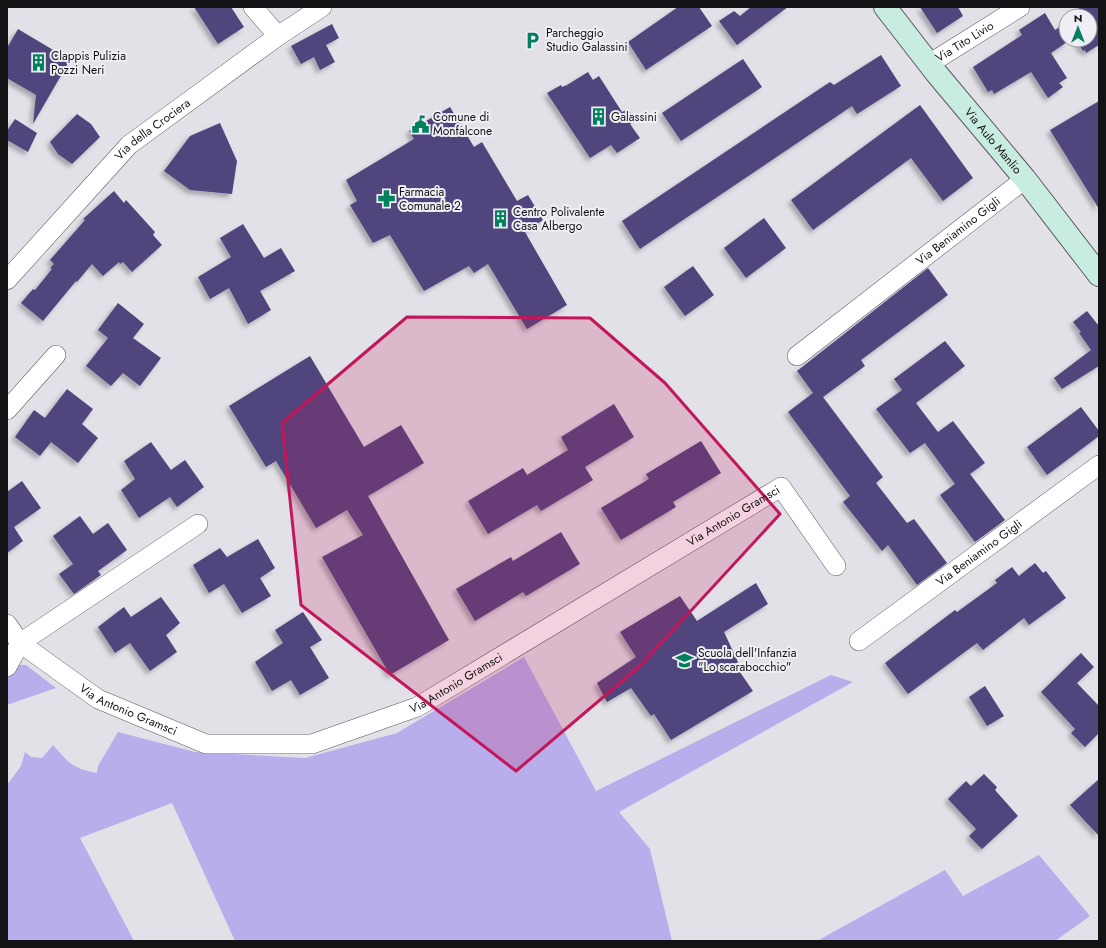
<svg xmlns="http://www.w3.org/2000/svg" width="1106" height="948" font-family="Jost,sans-serif">
  <style>
    .green { fill: #b9aeec }
    .building { fill: #51447e; filter: url(#shadow) }
    .lines { fill: none; stroke-linecap: round; stroke-linejoin: round }
    .street-casing { stroke: #5a5a5f; stroke-width: 20 }
    .secondary-casing { stroke: #5a5a5f; stroke-width: 24 }
    .street { stroke: #fff; stroke-width: 19 }
    .secondary { stroke: #c8ece0; stroke-width: 22 }
    .marked { fill: #c2185b; fill-opacity: 0.2; stroke: #c2185b; stroke-width: 3; stroke-linejoin: round }
    .labels { text-anchor: middle; stroke-width: 4; stroke-linejoin: round; paint-order: stroke }
    .poi-label { font-size: 12px; fill: #131215; stroke: #efeef5; text-anchor: start }
    .street-label { font-size: 12px; fill: #131215; stroke: #efeef5 }
  </style>
  <defs>
    <filter id="shadow"><feDropShadow dx="-3.5" dy="3.5" stdDeviation="2" flood-color="#0004"/></filter>
  </defs>
  <rect width="100%" height="100%" fill="#e2e1e8"/>
  <!-- green -->
  <path class="green" d="M524,657L596,791L831,675L853,682L619,812L650,849L672,941H235L172,803L80,838L134,941H7V785L21,766L25,752L31,757L42,758L53,745C70,764 72,768 97,773L98,766L118,732L195,752L305,758L397,733Z
    M19,665H26L56,688L7,705C7,692 4,670 19,665Z
    M1039,855L1090,916L1055,941H817L945,870L963,896Z"/>
  <!-- building -->
  <path class="building" d="M194,7H231L244,27L218,44Z
    M678,7H699L712,26L646,70L628,42Z
    M751,7H788L737,45L719,21L734,11L740,16Z
    M920,7H958L963,16L937,33Z
    M1078,7H1099V45L1086,53L1085,50L1083,51L1076,40H1090V16H1078L1081,14Z
    M1045,13L1055,30L1066,23V40H1070L1051,53L1067,78L1059,83L1063,87L1048,98L1031,72L994,94L992,90L988,92L973,67L1022,35L1019,30Z
    M332,24L339,38L326,45L335,62L320,70L314,57L301,64L291,46Z
    M18,29L70,60L33,124L36,95L7,78V48Z
    M881,55L901,86L857,114L852,106L640,249L622,221L830,82L834,85Z
    M743,59L762,87L681,141L662,113Z
    M588,72L593,80L599,76L622,112L628,109L635,120L630,124L640,138L617,153L611,145L590,158L547,93L561,85L562,87L567,85Z
    M1099,101V209L1050,130Z
    M920,105L973,178L943,201L911,158L813,230L791,200Z
    M450,107L474,147L482,142L517,201L528,195L543,220L525,232L567,305L527,329L488,264L474,273L469,266L424,291L390,235L373,243L350,205L357,201L346,180L414,139L409,131Z
    M77,114L91,124L100,137L72,164L58,154L50,142Z
    M15,119L37,133L28,152L7,140V131Z
    M220,123L237,161L232,194L190,190L164,171L190,136Z
    M114,191L124,203L126,200L155,232L153,235L162,245L132,272L123,262L120,264L119,262L103,276L92,264L77,282L76,281L43,321L21,303L33,289L35,290L52,269L50,268L54,264L50,260L85,220L83,219Z
    M764,218L786,248L746,278L724,248Z
    M243,224L264,258L281,248L295,271L260,291L271,310L248,324L229,288L210,299L198,277L231,257L220,238Z
    M693,266L714,295L685,316L664,287Z
    M928,268L948,295L861,360L865,366L823,397L883,477L876,483L907,523L914,519L947,563L917,585L888,545L882,551L843,502L850,496L788,412L813,393L797,371Z
    M118,303L144,324L133,338L161,358L140,386L123,373L111,386L86,366L108,338L98,330Z
    M1087,311L1099,326V366L1062,389L1054,378L1091,350L1079,333L1081,332L1073,322Z
    M945,341L965,366L916,403L938,432L953,421L985,463L970,474L1005,520L975,542L940,495L955,484L925,443L910,453L876,409L902,390L894,379Z
    M310,356L364,447L401,425L424,463L368,496L449,640L390,675L322,557L363,535L347,510L316,528L276,461L266,467L229,406Z
    M67,389L93,409L82,424L98,438L78,463L51,442L40,456L15,437L34,410L45,418Z
    M614,404L634,437L585,467L593,480L541,511L537,505L488,534L468,501L523,468L527,475L568,450L561,437Z
    M1081,407L1099,431V436L1047,475L1027,447Z
    M701,441L721,473L673,502L676,507L621,540L601,508L649,479L646,474Z
    M151,442L171,470L185,460L204,487L177,507L170,497L139,518L121,490L135,479L124,461Z
    M22,481L41,508L14,527L23,541L7,553V492Z
    M80,516L93,534L108,523L127,550L98,571L101,575L74,594L59,574L73,564L53,536Z
    M561,532L580,564L526,596L523,592L475,621L456,589L511,557L513,561Z
    M258,539L275,568L260,578L271,596L242,613L224,584L209,593L193,565L220,548L227,557Z
    M1035,563L1043,573L1046,571L1066,598L1029,625L1024,618L983,650L977,643L908,694L885,663L955,610L957,612L997,583L995,580L1012,567L1019,576Z
    M756,583L768,604L724,632L738,662L735,665L753,691L671,740L654,714L651,716L631,688L607,702L597,683L636,657L620,632L680,596L697,621Z
    M161,597L180,623L166,635L177,652L150,671L130,643L115,653L98,627L124,607L131,617Z
    M303,612L322,640L310,647L329,678L300,695L291,680L272,691L255,662L283,643L275,630Z
    M1081,653L1094,667L1077,683L1099,706V733L1085,747L1071,733L1075,729L1041,692Z
    M985,686L1004,716L987,726L969,697Z
    M984,774L997,787L995,790L1018,816L982,849L969,836L976,829L948,799L966,781L971,786Z
    M1099,779V836L1070,805Z"/>
  <g class="lines">
    <defs>
      <g id="street">
        <path d="M253,7L278,36"/>
        <path id="s1" d="M929,64L1020,7"/>
        <path id="s2" d="M7,280L129,145L278,36L322,7"/>
        <path id="s3" d="M797,356L1025,179"/>
        <path d="M7,410L56,355"/>
        <path id="s4" d="M7,624L20,643L98,699L206,744H312L417,707L781,487L836,566"/>
        <path id="s5" d="M859,641L1099,465"/>
        <path d="M7,667L20,643L198,524"/>
      </g>
      <g id="secondary">
        <path id="s6" d="M885,7L937,74L1025,179L1099,275"/>
      </g>
    </defs>
    <!-- street casing -->
    <use href="#street" class="street-casing"/>
    <!-- secondary casing -->
    <use href="#secondary" class="secondary-casing"/>
    <!-- street -->
    <use href="#street" class="street"/>
    <!-- secondary -->
    <use href="#secondary" class="secondary"/>
  </g>
  <!-- marked area -->
  <path class="marked" d="M407,317L590,318L665,383L780,514L640,666L516,771L301,605L282,423Z"/>
  <!-- icons -->
  <defs>
    <symbol id="parking-bare" viewBox="-9 -9 18 18"><path d="M-3.5-5.5H1a3.5 3.5 0 0 1 0 7H-1V5.5H-3.5ZM-1-3.4V-.6H.8a1.4 1.4 0 0 0 0-2.8Z" fill="#05805f" stroke="#efeef5" stroke-width="2.5" paint-order="stroke"/></symbol>
    <symbol id="building-bare" viewBox="-9 -9 18 18"><path d="M-4-6H4V6H1V3H-1V6H-4ZM-2.5-4.3h1.7v1.8h-1.7ZM.8-4.3h1.7v1.8H.8ZM-2.5-1h1.7V.8h-1.7ZM.8-1h1.7V.8H.8Z" fill="#05805f" stroke="#efeef5" stroke-width="2.5" paint-order="stroke"/></symbol>
    <symbol id="civic-bare" viewBox="-9 -9 18 18"><path d="M-.6-6.5H3V-4.5H.6V-3L4-1V1h2V6H-6V1h2V-1L-.6-3ZM-1.2 2.5V6h2.4V2.5Z" fill="#05805f" stroke="#efeef5" stroke-width="2.5" paint-order="stroke"/></symbol>
    <symbol id="pharmacy-bare" viewBox="-9 -9 18 18"><path d="M-2-6h4v4h4v4h-4v4h-4v-4h-4v-4h4Z" fill="#05805f" stroke="#efeef5" stroke-width="2.5" paint-order="stroke"/></symbol>
    <symbol id="school-bare" viewBox="-9 -9 18 18"><path d="M0-5L7-2L0 1L-7-2ZM-4 1L0 2.5L4 1V4Q0 6-4 4Z" fill="#05805f" stroke="#efeef5" stroke-width="2.5" paint-order="stroke"/></symbol>
  </defs>
  <g fill-rule="evenodd">
    <use href="#parking-bare" x="520" y="28" width="25" height="25"/>
    <use href="#building-bare" x="26" y="50" width="25" height="25"/>
    <use href="#building-bare" x="586" y="104" width="25" height="25"/>
    <use href="#civic-bare" x="408" y="112" width="25" height="25"/>
    <use href="#pharmacy-bare" x="374" y="186" width="25" height="25"/>
    <use href="#building-bare" x="488" y="206" width="25" height="25"/>
    <use href="#school-bare" x="672" y="648" width="25" height="25"/>
  </g>
  <g class="labels">
    <!-- poi labels -->
    <g class="poi-label">
      <text x="546" y="37">Parcheggio<tspan x="546" dy="14">Studio Galassini</tspan></text>
      <text x="51" y="60">Clappis Pulizia<tspan x="51" dy="14">Pozzi Neri</tspan></text>
      <text x="433" y="121">Comune di<tspan x="433" dy="14">Monfalcone</tspan></text>
      <text x="611" y="121">Galassini</text>
      <text x="399" y="196">Farmacia<tspan x="399" dy="14">Comunale 2</tspan></text>
      <text x="513" y="216">Centro Polivalente<tspan x="513" dy="14">Casa Albergo</tspan></text>
      <text x="698" y="657">Scuola dell'Infanzia<tspan x="698" dy="14">"Lo scarabocchio"</tspan></text>
    </g>
    <!-- street labels -->
    <g class="street-label">
      <text dy="4" stroke="none"><textPath href="#s1" startOffset="42">Via Tito Livio</textPath></text>
      <text dy="4" stroke="none"><textPath href="#s2" startOffset="210">Via della Crociera</textPath></text>
      <text dy="4" stroke="none"><textPath href="#s6" startOffset="172">Via Aulo Manlio</textPath></text>
      <text dy="4" stroke="none"><textPath href="#s3" startOffset="204">Via Beniamino Gigli</textPath></text>
      <text dy="4" stroke="none"><textPath href="#s4" startOffset="823">Via Antonio Gramsci</textPath></text>
      <text dy="4" stroke="none"><textPath href="#s5" startOffset="149">Via Beniamino Gigli</textPath></text>
      <text dy="4" stroke="none"><textPath href="#s4" startOffset="499">Via Antonio Gramsci</textPath></text>
      <text dy="4" stroke="none"><textPath href="#s4" startOffset="151">Via Antonio Gramsci</textPath></text>
    </g>
  </g>
  <!-- border -->
  <rect width="1106" height="948" fill="none" stroke="#131215" stroke-width="16"/>
  <!-- north arrow -->
  <g transform="translate(1078 28)"><circle r="19" fill="#efeef5" stroke="#97969b"/>
  <path d="M0-3L7 15L0 10L-7 15Z" fill="#05805f"/>
  <text y="-6" font-size="11" font-weight="bold" text-anchor="middle" fill="#131215">N</text>
  </g>
</svg>
